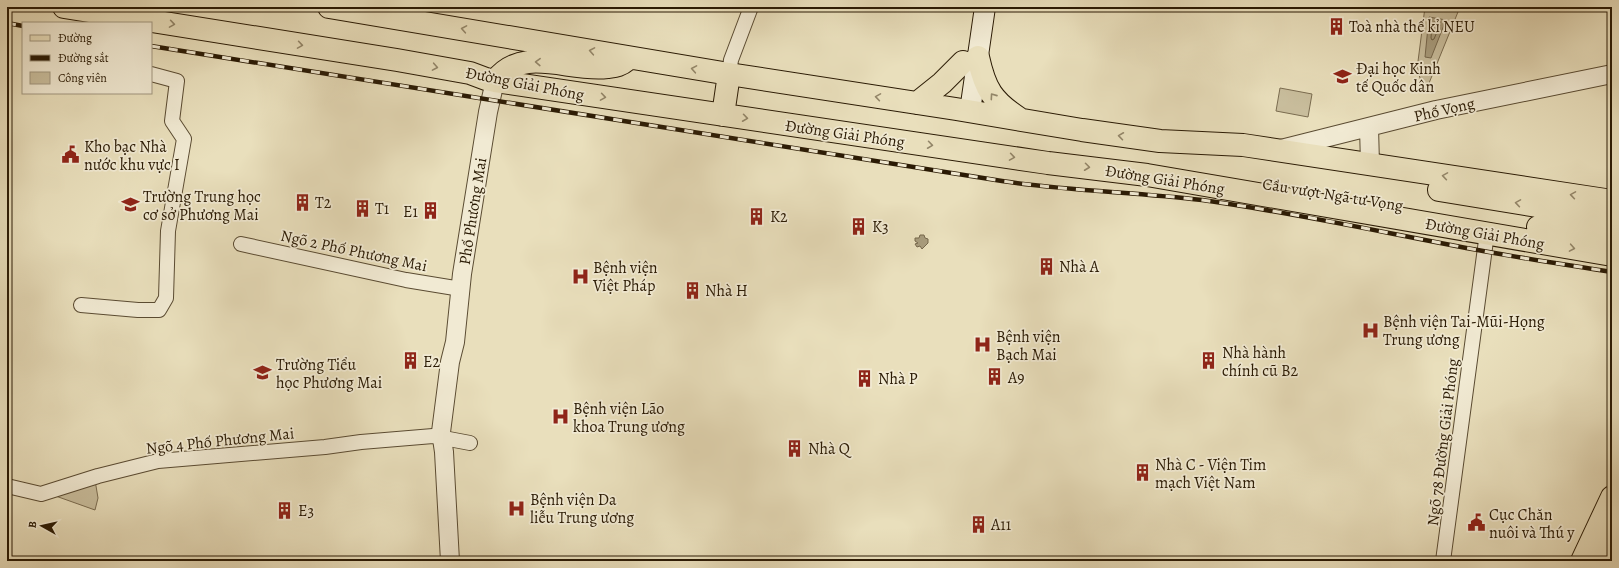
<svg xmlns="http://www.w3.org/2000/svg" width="1619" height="568" font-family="Alegreya,serif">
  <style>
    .green { fill: #c9be9d; stroke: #7a6c50 }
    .water { fill: #a89c7d; stroke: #76684d }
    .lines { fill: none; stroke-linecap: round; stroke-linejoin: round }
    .shore { stroke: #695b40; stroke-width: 1 }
    .minor-casing { stroke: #5a4b32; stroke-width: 16 }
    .tertiary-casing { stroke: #5a4b32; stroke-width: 20 }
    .secondary-casing { stroke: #2a1a04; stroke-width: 22 }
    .primary-casing { stroke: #2a1a04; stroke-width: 24 }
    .trunk-casing { stroke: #2a1a04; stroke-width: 24 }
    .minor { stroke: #f1ead3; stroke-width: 14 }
    .tertiary { stroke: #f1ead3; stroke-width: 18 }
    .secondary { stroke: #f1ead3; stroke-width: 20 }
    .primary { stroke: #e9dfbc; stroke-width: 22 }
    .trunk { stroke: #e9dfbc; stroke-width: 22 }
    .rail-casing { stroke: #2a1a04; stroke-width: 4.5 }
    .rail { stroke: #f1ead3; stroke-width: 3; stroke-dasharray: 9; stroke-linecap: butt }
    .oneway { stroke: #938669 }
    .labels { text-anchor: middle; stroke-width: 3.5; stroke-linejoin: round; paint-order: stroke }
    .poi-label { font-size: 16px; fill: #2a1a04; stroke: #f1ead3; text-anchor: start }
    .street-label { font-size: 16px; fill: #2a1a04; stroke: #f1ead3 }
  </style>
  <rect width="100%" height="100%" fill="#e9dfbc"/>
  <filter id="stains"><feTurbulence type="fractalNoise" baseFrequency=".005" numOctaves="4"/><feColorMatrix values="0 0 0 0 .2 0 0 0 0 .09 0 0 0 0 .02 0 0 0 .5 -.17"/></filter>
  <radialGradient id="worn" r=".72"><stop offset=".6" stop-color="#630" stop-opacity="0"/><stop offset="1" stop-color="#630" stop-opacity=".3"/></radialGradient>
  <!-- green -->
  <path class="green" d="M1425,7H1460L1425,93L1417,69Z
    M1280,88L1312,94L1308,117L1276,111Z
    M95,480L98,498L95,510L50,494Z"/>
  <!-- water -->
  <path class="water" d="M1429,17L1446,20L1431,58L1425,57Z
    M920,235H924L925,238L928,239V243L922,249L920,246L917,247L915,244L918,243L915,241V238H919Z"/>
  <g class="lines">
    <!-- shore -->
    <path class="shore" d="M1434,22L1439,23L1440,25L1434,39L1432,40L1431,38L1432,24Z"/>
    <defs>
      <path id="minor" d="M729,74L731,60L751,7
        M241,244L406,280L461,289
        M81,305L138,310H159L166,298L168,231L184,139L172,121L177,81L151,74
        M7,486L41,494L98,476L158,461L325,447L361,442L433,436L470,443
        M1443,561L1487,233"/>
      <path id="tertiary" d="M1369,127L1370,164
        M1281,149L1436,110L1612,74
        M450,561L444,452L441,432L450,362L455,342L462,274L488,112L495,81"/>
      <path id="secondary" d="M970,111L985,7"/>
      <path id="primary" d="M64,7L397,60L470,73L486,79L495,81L1048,163L1147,175L1612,255
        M329,7L729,74L956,109L1082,130L1160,141L1243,145L1612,201
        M978,57C985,89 992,101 1020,119
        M495,81C523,44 569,72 607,67C615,66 620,66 627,60
        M917,103L942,83L963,62
        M723,115L729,74
        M1439,190L1612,218
        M1538,227L1612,239
        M1582,561L1612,497"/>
      <path id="trunk" d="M1593,561L1612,518"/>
    </defs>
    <!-- minor casing -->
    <use href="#minor" class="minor-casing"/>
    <!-- tertiary casing -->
    <use href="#tertiary" class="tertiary-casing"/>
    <!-- secondary casing -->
    <use href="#secondary" class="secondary-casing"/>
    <!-- primary casing -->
    <use href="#primary" class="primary-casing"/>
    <!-- trunk casing -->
    <use href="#trunk" class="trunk-casing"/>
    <!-- minor -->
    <use href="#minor" class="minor"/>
    <!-- tertiary -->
    <use href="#tertiary" class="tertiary"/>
    <!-- secondary -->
    <use href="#secondary" class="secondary"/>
    <!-- primary -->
    <use href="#primary" class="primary"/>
    <!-- trunk -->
    <use href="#trunk" class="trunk"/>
    <defs>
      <path id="rail" d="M7,23L23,26
        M151,46L1002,181C1068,191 1136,192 1202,200C1297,213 1390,234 1483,251C1526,259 1569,265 1612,272"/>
    </defs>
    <!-- rail casing -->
    <use href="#rail" class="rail-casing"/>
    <!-- rail -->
    <use href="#rail" class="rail"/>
  </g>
  <!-- one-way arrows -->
  <defs><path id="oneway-chevron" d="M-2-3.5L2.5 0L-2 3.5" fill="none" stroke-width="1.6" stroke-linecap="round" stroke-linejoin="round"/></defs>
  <g class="oneway">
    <use href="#oneway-chevron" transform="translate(172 24) rotate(9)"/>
    <use href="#oneway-chevron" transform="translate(464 29) rotate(-170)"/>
    <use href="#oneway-chevron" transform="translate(300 45) rotate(9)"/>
    <use href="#oneway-chevron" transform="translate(592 51) rotate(-170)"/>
    <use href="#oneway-chevron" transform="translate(538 62) rotate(-178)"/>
    <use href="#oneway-chevron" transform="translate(435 67) rotate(10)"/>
    <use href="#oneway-chevron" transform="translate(694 69) rotate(-170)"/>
    <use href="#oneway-chevron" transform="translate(993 96) rotate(-125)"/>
    <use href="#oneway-chevron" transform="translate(603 97) rotate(9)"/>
    <use href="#oneway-chevron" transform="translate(878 97) rotate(-171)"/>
    <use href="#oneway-chevron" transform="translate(745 118) rotate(8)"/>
    <use href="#oneway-chevron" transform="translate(1121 136) rotate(-172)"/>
    <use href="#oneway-chevron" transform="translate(930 145) rotate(8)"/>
    <use href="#oneway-chevron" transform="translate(1012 157) rotate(9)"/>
    <use href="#oneway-chevron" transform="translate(1087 167) rotate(7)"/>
    <use href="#oneway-chevron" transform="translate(1445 176) rotate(-171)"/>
    <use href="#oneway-chevron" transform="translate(1573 195) rotate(-171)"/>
    <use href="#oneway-chevron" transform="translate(1518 203) rotate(-171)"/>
    <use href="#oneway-chevron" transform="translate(1572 248) rotate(10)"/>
  </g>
  <!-- icons -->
  <defs>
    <symbol id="building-bare" viewBox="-9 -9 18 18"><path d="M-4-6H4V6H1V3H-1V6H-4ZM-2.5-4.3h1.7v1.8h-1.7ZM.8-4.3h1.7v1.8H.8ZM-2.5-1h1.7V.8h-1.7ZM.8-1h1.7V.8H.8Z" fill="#8f2418" stroke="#f1ead3" stroke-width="2.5" paint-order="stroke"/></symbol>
    <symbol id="university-bare" viewBox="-9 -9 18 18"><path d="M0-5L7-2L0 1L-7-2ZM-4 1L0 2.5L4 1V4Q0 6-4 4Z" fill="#8f2418" stroke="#f1ead3" stroke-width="2.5" paint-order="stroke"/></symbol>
    <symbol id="civic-bare" viewBox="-9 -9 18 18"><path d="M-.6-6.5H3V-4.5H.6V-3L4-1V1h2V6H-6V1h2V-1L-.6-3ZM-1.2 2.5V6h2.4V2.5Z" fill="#8f2418" stroke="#f1ead3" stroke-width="2.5" paint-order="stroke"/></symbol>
    <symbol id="school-bare" viewBox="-9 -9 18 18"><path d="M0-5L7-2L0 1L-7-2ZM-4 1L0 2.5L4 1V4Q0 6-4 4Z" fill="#8f2418" stroke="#f1ead3" stroke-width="2.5" paint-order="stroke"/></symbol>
    <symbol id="hospital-bare" viewBox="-9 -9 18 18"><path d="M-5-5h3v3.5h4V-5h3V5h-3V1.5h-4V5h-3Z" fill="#8f2418" stroke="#f1ead3" stroke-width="2.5" paint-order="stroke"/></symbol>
  </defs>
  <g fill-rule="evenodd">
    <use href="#building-bare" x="1324" y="14" width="25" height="25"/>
    <use href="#university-bare" x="1330" y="64" width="25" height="25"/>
    <use href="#civic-bare" x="58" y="142" width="25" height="25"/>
    <use href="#building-bare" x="290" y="190" width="25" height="25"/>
    <use href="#school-bare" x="118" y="192" width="25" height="25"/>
    <use href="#building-bare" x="350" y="196" width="25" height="25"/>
    <use href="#building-bare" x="418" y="198" width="25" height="25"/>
    <use href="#building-bare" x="744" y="204" width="25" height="25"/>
    <use href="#building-bare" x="846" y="214" width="25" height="25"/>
    <use href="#building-bare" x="1034" y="254" width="25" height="25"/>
    <use href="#hospital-bare" x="568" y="264" width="25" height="25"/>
    <use href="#building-bare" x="680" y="278" width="25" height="25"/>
    <use href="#hospital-bare" x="1358" y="318" width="25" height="25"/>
    <use href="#hospital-bare" x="970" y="332" width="25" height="25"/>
    <use href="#building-bare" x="398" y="348" width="25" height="25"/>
    <use href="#building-bare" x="1196" y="348" width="25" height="25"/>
    <use href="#school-bare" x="250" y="360" width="25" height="25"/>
    <use href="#building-bare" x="982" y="364" width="25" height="25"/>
    <use href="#building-bare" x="852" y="366" width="25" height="25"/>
    <use href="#hospital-bare" x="548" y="404" width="25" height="25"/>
    <use href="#building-bare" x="782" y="436" width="25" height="25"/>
    <use href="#building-bare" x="1130" y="460" width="25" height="25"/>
    <use href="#hospital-bare" x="504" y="496" width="25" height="25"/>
    <use href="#building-bare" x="272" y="498" width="25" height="25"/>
    <use href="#civic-bare" x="1464" y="510" width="25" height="25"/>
    <use href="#building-bare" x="966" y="512" width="25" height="25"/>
  </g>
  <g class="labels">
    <!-- poi labels -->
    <g class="poi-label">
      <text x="1349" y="32">Toà nhà thế kỉ NEU</text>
      <text x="1356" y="74">Đại học Kinh<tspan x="1356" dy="18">tế Quốc dân</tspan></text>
      <text x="84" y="152">Kho bạc Nhà<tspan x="84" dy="18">nước khu vực I</tspan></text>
      <text x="143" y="202">Trường Trung học<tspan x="143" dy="18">cơ sở Phương Mai</tspan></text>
      <text x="315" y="208">T2</text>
      <text x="375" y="214">T1</text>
      <text x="418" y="217" text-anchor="end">E1</text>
      <text x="770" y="222">K2</text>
      <text x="872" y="232">K3</text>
      <text x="1059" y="272">Nhà A</text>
      <text x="593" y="273">Bệnh viện<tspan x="593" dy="18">Việt Pháp</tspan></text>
      <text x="705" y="296">Nhà H</text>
      <text x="1383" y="327">Bệnh viện Tai-Mũi-Họng<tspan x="1383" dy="18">Trung ương</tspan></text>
      <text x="996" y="342">Bệnh viện<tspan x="996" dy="18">Bạch Mai</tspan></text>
      <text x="1222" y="358">Nhà hành<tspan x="1222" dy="18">chính cũ B2</tspan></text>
      <text x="423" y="367">E2</text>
      <text x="276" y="370">Trường Tiểu<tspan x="276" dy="18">học Phương Mai</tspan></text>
      <text x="1008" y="383">A9</text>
      <text x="878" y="384">Nhà P</text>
      <text x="573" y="414">Bệnh viện Lão<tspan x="573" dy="18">khoa Trung ương</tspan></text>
      <text x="808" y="454">Nhà Q</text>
      <text x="1155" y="470">Nhà C - Viện Tim<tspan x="1155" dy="18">mạch Việt Nam</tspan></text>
      <text x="530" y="505">Bệnh viện Da<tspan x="530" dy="18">liễu Trung ương</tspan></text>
      <text x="298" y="516">E3</text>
      <text x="1489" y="520">Cục Chăn<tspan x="1489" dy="18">nuôi và Thú y</tspan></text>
      <text x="991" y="530">A11</text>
    </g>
    <!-- street labels -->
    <g class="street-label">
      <text transform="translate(525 83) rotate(11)" y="6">Đường Giải Phóng</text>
      <text transform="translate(1444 109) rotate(-13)" y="6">Phố Vọng</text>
      <text transform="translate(845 133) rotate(8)" y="6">Đường Giải Phóng</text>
      <text transform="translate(1165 179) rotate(9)" y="6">Đường Giải Phóng</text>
      <text transform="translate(1333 194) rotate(9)" y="6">Cầu vượt Ngã tư Vọng</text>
      <text transform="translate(472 211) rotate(-81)" y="6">Phố Phương Mai</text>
      <text transform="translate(1485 233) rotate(10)" y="6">Đường Giải Phóng</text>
      <text transform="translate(354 250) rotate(12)" y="6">Ngõ 2 Phố Phương Mai</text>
      <text transform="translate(220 440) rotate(-6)" y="6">Ngõ 4 Phố Phương Mai</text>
      <text transform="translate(1442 442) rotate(-83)" y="6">Ngõ 78 Đường Giải Phóng</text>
    </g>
  </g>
  <!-- margin -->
  <rect width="1619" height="568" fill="none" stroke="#e9dfbc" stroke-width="24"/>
  <rect x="8" y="8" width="1603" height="552" fill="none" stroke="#2a1a04" stroke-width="2"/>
  <rect x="12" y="12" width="1595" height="544" fill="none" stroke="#2a1a04"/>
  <!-- legend -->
  <rect x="22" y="22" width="130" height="72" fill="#f1ead3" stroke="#a19780"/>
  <rect x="30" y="35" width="20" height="6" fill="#e9dfbc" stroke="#a19780"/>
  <text x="58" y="42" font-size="12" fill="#2a1a04">Đường</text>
  <rect x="30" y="55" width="20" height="6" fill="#2a1a04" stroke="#a19780"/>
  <text x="58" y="62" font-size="12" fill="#2a1a04">Đường sắt</text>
  <rect x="30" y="72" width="20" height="12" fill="#c9be9d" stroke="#a19780"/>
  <text x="58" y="82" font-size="12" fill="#2a1a04">Công viên</text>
  <!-- north arrow -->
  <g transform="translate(42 526) rotate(278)" stroke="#f1ead3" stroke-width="3" paint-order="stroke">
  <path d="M0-3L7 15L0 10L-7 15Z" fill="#2a1a04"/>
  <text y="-6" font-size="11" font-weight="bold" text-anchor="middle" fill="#2a1a04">B</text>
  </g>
  <rect width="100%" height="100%" filter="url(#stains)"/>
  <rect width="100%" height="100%" fill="url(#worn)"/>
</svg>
